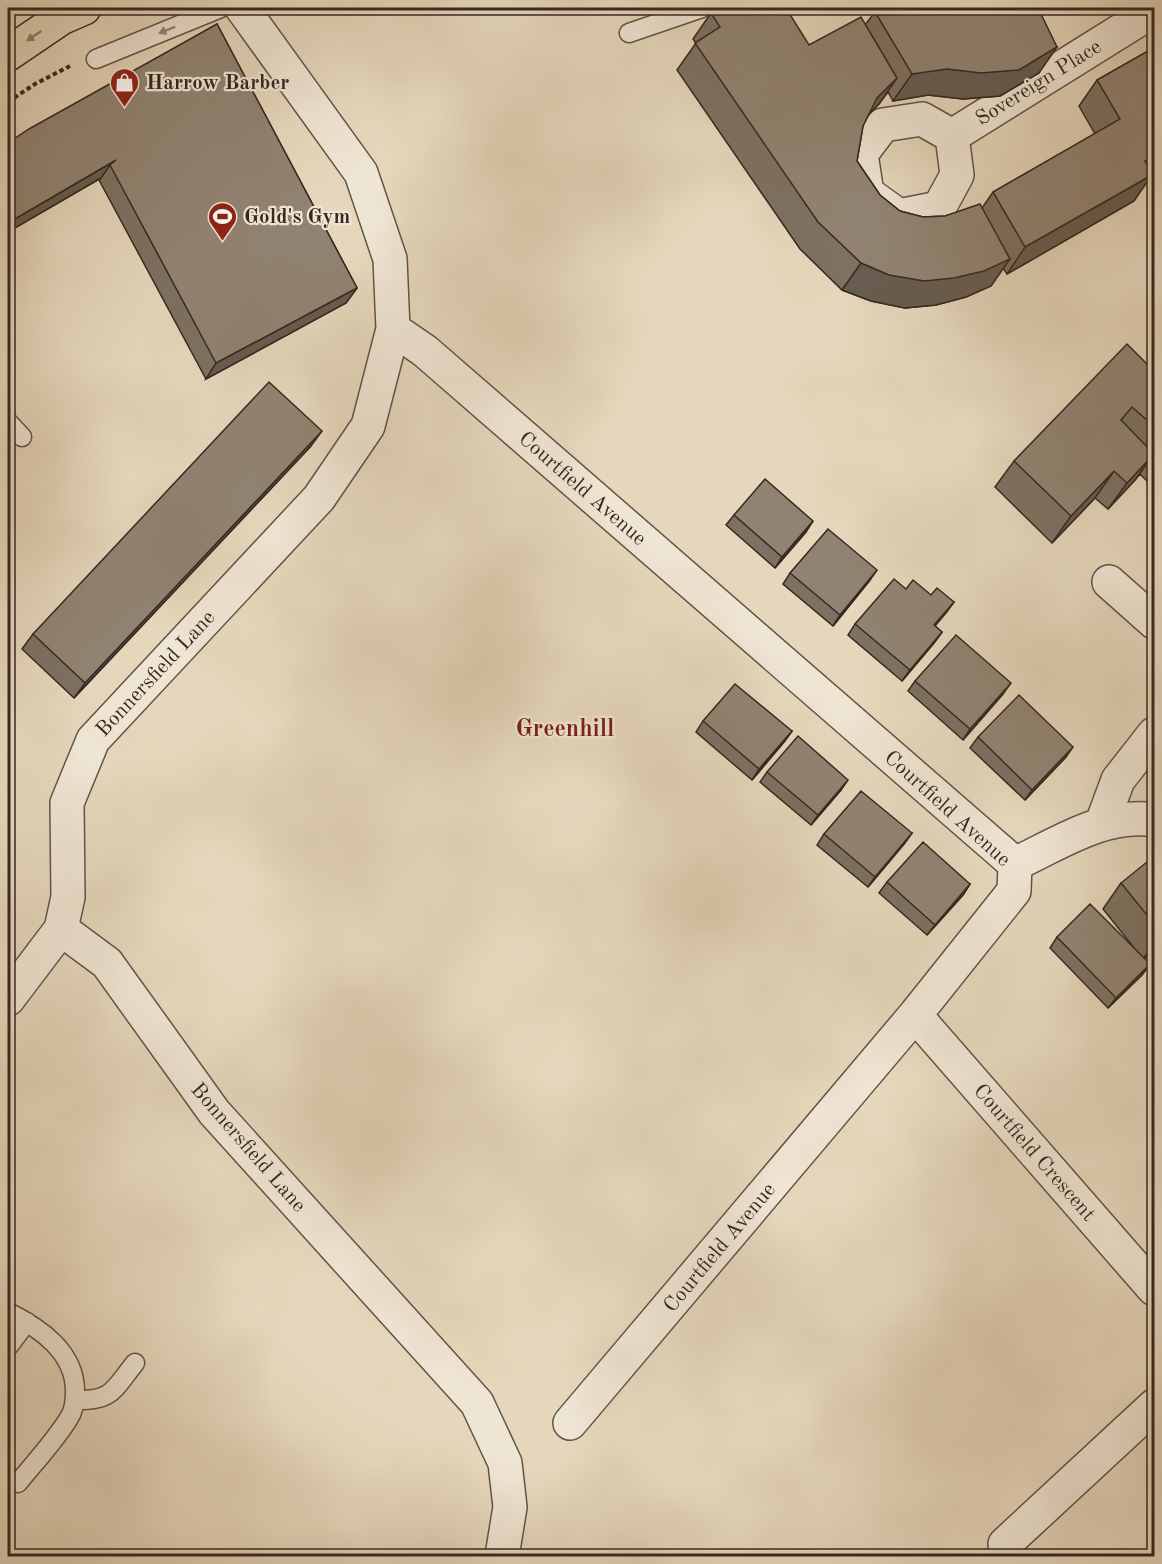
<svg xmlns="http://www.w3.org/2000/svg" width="1162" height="1564" font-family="'Old Standard TT',serif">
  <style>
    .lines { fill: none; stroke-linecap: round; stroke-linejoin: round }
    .lane-casing { stroke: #615448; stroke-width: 21 }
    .street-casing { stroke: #615448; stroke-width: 36 }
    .primary-casing { stroke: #352821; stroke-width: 36 }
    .path { stroke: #352821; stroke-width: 4; stroke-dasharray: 4.5 3; stroke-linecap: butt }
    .lane { stroke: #efe5d3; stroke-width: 18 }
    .street { stroke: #efe5d3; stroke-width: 33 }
    .primary { stroke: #e6d7bc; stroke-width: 33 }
    .wall { fill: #7d7162; stroke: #352821; stroke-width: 1.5 }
    .shaded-wall { fill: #665c50; stroke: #352821; stroke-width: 1.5 }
    .building { fill: #918372; stroke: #352821; stroke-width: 1.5 }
    .oneway { fill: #92867a }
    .oneway2 { fill: #8e806e }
    .labels { text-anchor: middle; stroke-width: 4.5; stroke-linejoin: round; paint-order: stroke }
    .poi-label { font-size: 21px; font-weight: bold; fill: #352821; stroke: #efe5d3; text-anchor: start }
    .street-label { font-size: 21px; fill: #352821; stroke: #efe5d3 }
    .quarter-label { font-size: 24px; font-weight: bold; fill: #7a1f14; stroke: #efe5d3 }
  </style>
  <rect width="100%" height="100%" fill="#e6d7bc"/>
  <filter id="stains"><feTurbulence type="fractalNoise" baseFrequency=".00333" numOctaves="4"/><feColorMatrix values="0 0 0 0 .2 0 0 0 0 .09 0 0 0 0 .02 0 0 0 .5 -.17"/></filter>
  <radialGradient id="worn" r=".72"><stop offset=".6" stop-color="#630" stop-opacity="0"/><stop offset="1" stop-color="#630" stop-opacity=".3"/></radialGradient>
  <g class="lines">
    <defs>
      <path id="lane" d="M629,33L702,8
        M96,59L221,8
        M8,422L22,437
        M8,1312C40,1328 75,1352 75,1391C75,1400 74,1411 69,1418C55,1441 35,1462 18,1483
        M8,1347L27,1322
        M75,1400C113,1401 113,1390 135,1363"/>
      <path id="street" d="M922,119L952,136L957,175L939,208L899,216L867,193L861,154L883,125Z
        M952,136L1154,10
        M393,329L425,351L1015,864L1014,891L915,1015L570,1423
        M1109,582L1154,622
        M1102,823L1118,780L1154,734
        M1015,864C1058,844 1105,812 1154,820
        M61,929L107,963L214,1112L477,1403L505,1463L510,1507L502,1556
        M8,999L61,929L68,897L67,803L93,740L319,498L368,426L393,329L390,259L361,173L242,8
        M915,1015L1154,1289
        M1005,1544L1154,1406"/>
      <path id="primary" d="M8,54L61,18L84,8"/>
    </defs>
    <!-- lane casing -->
    <use href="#lane" class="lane-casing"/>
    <!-- street casing -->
    <use href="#street" class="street-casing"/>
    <!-- primary casing -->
    <use href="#primary" class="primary-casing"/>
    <!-- path -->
    <path class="path" d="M8,102L35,84L70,66"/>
    <!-- lane -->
    <use href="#lane" class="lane"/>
    <!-- street -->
    <use href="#street" class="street"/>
    <!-- primary -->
    <use href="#primary" class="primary"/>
  </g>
  <!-- wall -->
  <path class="wall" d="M875,12L1039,73L1000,96L963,99L928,95L893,101L888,92L879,104L869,114L863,126L857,161L880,195L900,211L923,217L945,216L982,208L993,192L1095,134L1079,106L1097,80L1155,47V171L1151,173L1134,201L1007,274L1003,268L991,286L966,297L936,305L905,308L871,301L842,290L800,249L677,70L696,43L693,39L711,13L809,45L865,25Z
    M217,24L357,288L346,303L206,379L99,180L101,178L8,232V143Z
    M1155,372V489L1140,474L1135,480L1108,509L1095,498L1052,543L995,487L1014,461Z
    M311,446L74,698L22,649L33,634Z
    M1155,492V506L1148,500Z
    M734,515L806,532L775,568L726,525Z
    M790,573L870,580L833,626L783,584Z
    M931,595L954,602L935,626L942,632L934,643L902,681L848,635L855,624Z
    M915,681L1003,694L963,740L908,691Z
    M703,721L792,731L784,742L752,780L696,732Z
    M978,737L1066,757L1025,800L970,748Z
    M767,772L841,790L811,825L760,782Z
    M912,833L904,844L868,887L817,845L824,834Z
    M1155,871V950L1144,959L1150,964L1142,975L1108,1008L1050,948L1057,937L1135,949L1103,909L1121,883Z
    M887,882L970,884L963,895L927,935L879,893Z
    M1155,995V1008L1149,1002Z"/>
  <!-- shaded-wall -->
  <path class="shaded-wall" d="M1057,47L1039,73L1000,96L963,99L928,95L893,101L912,74Z
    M897,78L879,104L859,124L877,98Z
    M1155,155V171L1126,187L1145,161Z
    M116,160L110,165L101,178L8,232V223Z
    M1152,175L1134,201L1007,274L1025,247Z
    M1010,259L991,286L966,297L936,305L905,308L871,301L842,290L861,263Z
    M357,288L346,303L206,379L216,363Z
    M322,431L311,446L74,698L85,683Z
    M1154,454L1135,480L1108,509L1127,483Z
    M1114,471L1095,498L1052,543L1071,516Z
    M813,521L806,532L775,568L782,557Z
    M877,570L870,580L833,626L840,615Z
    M954,602L946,613L926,636L934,625Z
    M942,632L934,643L902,681L910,670Z
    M1011,683L1003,694L963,740L970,729Z
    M792,731L784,742L752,780L759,769Z
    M1073,747L1066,757L1025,800L1032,790Z
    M848,780L841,790L811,825L818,815Z
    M912,833L904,844L868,887L875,877Z
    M970,884L963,895L927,935L935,925Z
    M1155,943V950L1143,959Z
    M1150,964L1142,975L1108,1008L1116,998Z"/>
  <!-- building -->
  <path class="building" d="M720,8H786L809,45L861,17L897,78L877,98L863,126L857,161L880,195L900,211L923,217L945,216L980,204L1010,259L984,271L954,278L924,281L889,275L861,263L818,222L695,43L720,27L711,13Z
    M883,8H1038L1057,47L1019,70L981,73L947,69L912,74L875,12Z
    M217,24L357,288L216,363L110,165L116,160L8,223V143L29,129Z
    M1155,47V155L1145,161L1152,175L1025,247L993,192L1120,119L1097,80Z
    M1127,344L1155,372V427L1132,407L1121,420L1154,454L1127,483L1114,471L1071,516L1014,461Z
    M269,382L322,431L85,683L33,634Z
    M765,479L813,521L782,557L734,515Z
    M828,529L877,570L840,615L790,573Z
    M894,579L906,589L913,580L931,595L937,588L954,602L934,625L942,632L910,670L855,624Z
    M956,635L1011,683L970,729L915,681Z
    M735,684L792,731L759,769L703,721Z
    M1019,695L1073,747L1032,790L978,737Z
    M798,736L848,780L818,815L767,772Z
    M861,791L912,833L875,877L824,834Z
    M923,842L970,884L935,925L887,882Z
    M1147,862L1155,871V925L1121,883Z
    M1090,904L1150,964L1116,998L1057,937Z"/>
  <!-- one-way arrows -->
  <defs><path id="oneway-solid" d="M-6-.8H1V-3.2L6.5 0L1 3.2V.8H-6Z" transform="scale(1.5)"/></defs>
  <use class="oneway" href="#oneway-solid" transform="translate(167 30) rotate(158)"/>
  <use class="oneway2" href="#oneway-solid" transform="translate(34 36) rotate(146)"/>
  <!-- icons -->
  <defs>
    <symbol id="shop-pin" viewBox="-11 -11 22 30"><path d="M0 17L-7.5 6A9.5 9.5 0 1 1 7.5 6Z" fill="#8f2418" stroke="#efe5d3"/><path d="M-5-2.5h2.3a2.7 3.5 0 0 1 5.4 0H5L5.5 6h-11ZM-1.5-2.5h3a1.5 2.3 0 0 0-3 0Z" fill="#fff"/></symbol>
    <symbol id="stadium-pin" viewBox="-11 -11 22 30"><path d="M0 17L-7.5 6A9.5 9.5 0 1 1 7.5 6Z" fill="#8f2418" stroke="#efe5d3"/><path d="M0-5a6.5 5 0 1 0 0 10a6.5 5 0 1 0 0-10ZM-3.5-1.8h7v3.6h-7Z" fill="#fff"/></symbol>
  </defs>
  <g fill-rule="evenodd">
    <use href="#shop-pin" x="108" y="66" width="33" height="45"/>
    <use href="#stadium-pin" x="206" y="200" width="33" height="45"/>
  </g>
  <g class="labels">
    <!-- poi labels -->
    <g class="poi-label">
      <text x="146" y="89">Harrow Barber</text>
      <text x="244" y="223">Gold's Gym</text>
    </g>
    <!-- street labels -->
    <g class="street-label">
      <text transform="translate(1038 82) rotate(-32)" y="7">Sovereign Place</text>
      <text transform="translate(583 488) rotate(41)" y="7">Courtfield Avenue</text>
      <text transform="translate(155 673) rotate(-47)" y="7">Bonnersfield Lane</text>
      <text transform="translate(948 808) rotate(42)" y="7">Courtfield Avenue</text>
      <text transform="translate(249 1147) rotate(49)" y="7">Bonnersfield Lane</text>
      <text transform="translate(1035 1152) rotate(49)" y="7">Courtfield Crescent</text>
      <text transform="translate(719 1247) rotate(-50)" y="7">Courtfield Avenue</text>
    </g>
    <!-- quarter labels -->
    <g class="quarter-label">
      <text x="565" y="736">Greenhill</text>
    </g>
  </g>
  <!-- margin -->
  <rect width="1162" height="1564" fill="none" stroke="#e6d7bc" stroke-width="30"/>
  <rect x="9" y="9" width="1144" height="1546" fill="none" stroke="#352821" stroke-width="3"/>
  <rect x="15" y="15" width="1132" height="1534" fill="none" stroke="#352821" stroke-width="1.5"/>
  <rect width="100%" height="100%" filter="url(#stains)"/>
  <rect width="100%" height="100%" fill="url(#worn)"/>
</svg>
